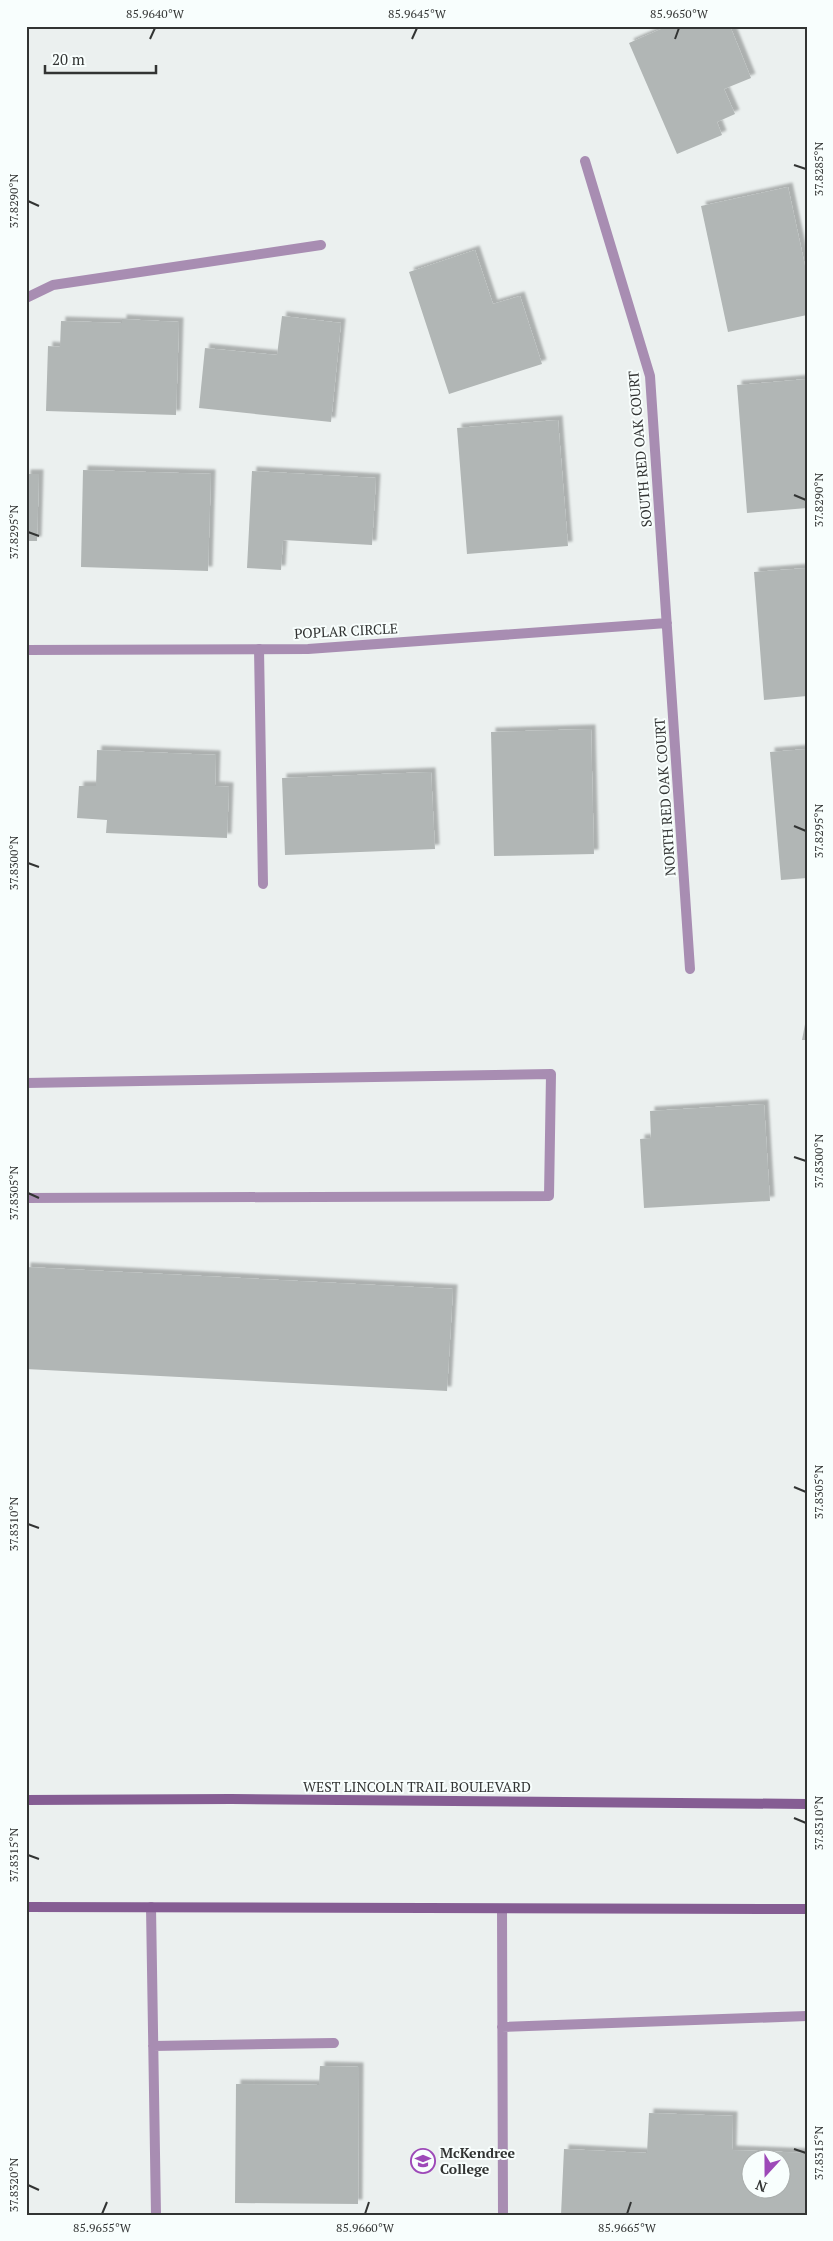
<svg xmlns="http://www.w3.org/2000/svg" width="833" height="2241" font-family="'PT Serif',serif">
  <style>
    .building { fill: #b1b6b5; fill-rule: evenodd; filter: url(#shadow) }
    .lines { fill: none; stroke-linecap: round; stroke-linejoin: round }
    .lane { stroke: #a88db2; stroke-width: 10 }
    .street { stroke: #a88db2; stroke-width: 10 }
    .secondary { stroke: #855d93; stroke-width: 10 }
    .ticks { fill: none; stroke: #323433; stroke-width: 2 }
    .labels { text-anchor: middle; stroke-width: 4; stroke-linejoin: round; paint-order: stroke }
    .street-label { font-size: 14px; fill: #323433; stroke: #f8fefd }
    .poi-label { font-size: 14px; font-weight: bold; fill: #323433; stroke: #f8fefd; text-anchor: start }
    .neatline { fill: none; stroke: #323433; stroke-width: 2 }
    .ticks-label { font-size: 12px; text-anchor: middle; fill: #323433 }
  </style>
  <defs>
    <filter id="shadow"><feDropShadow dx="4.5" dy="-4.5" stdDeviation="1" flood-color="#0004"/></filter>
  </defs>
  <rect width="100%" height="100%" fill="#ebf0ef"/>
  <!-- building -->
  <path class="building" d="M668,26H730L751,78L724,89L735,114L717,122L722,135L677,154L629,43Z
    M788,187L807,275V315L728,332L701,206Z
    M475,250L493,304L520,296L542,364L449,394L409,272Z
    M282,316L341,323L331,422L199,408L205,348L277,355Z
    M122,319L179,322L176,415L46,411L48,346L60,347L61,321L122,323Z
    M807,379V508L747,513L737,385Z
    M558,420L568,546L467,554L457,428Z
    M83,470L211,474L208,571L81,567Z
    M252,471L376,478L372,545L283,540L281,570L247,568Z
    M26,474H39L37,541H26Z
    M807,568V696L764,700L754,572Z
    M591,729L594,854L494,856L491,732Z
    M807,749V878L781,880L770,752Z
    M97,750L216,755L215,786L229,787L227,838L106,833L107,820L77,818L79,786H96Z
    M431,772L435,849L285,855L282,778Z
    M806,1019H807V1040H802Z
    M764,1104L770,1201L644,1208L640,1139L651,1138L650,1111Z
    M26,1267L453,1289L447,1391L26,1369Z
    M320,2066L359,2067L358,2204L235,2203L236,2084L319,2085Z
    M649,2113L733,2116L732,2150L807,2153V2215H561L564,2149L647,2153ZM750,2158H780V2188H750Z"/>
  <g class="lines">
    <!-- lane -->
    <path class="lane" d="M259,649L263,884
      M26,1083L551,1074L549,1196L26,1198
      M151,1907L156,2215
      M502,1909L503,2215
      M502,2027L807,2016
      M153,2046L334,2043"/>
    <!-- street -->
    <path class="street" d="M585,161L650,376L690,969
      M26,298L53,285L321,245
      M26,650L308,649L667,623"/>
    <!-- secondary -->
    <path class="secondary" d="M26,1800L231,1799L807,1804
      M26,1907L807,1909"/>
  </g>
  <!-- ticks -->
  <path class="ticks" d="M150,39L155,28M412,39L417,28M675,39L679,28M794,165L806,169M28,201L39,206M794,495L806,500M28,532L39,536M794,826L806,831M28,863L39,867M794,1157L806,1161M28,1193L39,1198M794,1487L806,1492M28,1524L39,1528M794,1818L806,1823M28,1855L39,1859M794,2149L806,2153M28,2185L39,2190M102,2214L107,2202M365,2214L369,2202M627,2214L631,2202"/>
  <!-- icons -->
  <defs>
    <symbol id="school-ring" viewBox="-11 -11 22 22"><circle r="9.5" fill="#f8fefd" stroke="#9d49b8" stroke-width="1.5"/><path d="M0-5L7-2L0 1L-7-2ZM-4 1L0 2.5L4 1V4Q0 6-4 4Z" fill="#9d49b8"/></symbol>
  </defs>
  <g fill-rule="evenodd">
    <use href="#school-ring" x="409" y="2147" width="28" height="28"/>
  </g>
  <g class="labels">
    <!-- street labels -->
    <g class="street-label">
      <text transform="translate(640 449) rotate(-95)" y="5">SOUTH RED OAK COURT</text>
      <text transform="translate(346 631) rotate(-3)" y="5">POPLAR CIRCLE</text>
      <text transform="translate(665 797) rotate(-94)" y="5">NORTH RED OAK COURT</text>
      <text x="417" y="1792">WEST LINCOLN TRAIL BOULEVARD</text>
    </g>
    <!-- poi labels -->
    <g class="poi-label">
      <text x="440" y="2158">McKendree<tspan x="440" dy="16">College</tspan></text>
    </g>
  </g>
  <!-- border -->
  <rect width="833" height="2241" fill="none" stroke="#f8fefd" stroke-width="55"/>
  <!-- north arrow -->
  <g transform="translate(766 2174) rotate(201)"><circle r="24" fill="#f8fefd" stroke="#a9adac"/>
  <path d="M0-4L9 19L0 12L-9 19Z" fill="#9d49b8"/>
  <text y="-8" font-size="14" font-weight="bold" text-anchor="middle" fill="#323433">N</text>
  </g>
  <!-- scale -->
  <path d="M45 65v8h111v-8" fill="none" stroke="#323433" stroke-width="2.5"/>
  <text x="52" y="65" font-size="15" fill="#323433" stroke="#f8fefd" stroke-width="4" paint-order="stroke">20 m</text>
  <rect x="28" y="28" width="778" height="2186" class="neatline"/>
  <g class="ticks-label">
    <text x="155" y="18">85.9640°W</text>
    <text x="417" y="18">85.9645°W</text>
    <text x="679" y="18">85.9650°W</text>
    <text transform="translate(819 169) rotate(-90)" y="4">37.8285°N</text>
    <text transform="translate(14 201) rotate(-90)" y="4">37.8290°N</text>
    <text transform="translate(819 500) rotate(-90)" y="4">37.8290°N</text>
    <text transform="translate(14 532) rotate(-90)" y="4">37.8295°N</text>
    <text transform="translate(819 831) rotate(-90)" y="4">37.8295°N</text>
    <text transform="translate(14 863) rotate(-90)" y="4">37.8300°N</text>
    <text transform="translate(819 1161) rotate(-90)" y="4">37.8300°N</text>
    <text transform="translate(14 1193) rotate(-90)" y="4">37.8305°N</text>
    <text transform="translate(819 1492) rotate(-90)" y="4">37.8305°N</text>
    <text transform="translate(14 1524) rotate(-90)" y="4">37.8310°N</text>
    <text transform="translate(819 1823) rotate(-90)" y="4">37.8310°N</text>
    <text transform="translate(14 1855) rotate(-90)" y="4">37.8315°N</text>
    <text transform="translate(819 2153) rotate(-90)" y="4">37.8315°N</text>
    <text transform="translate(14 2185) rotate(-90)" y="4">37.8320°N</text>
    <text x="102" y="2232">85.9655°W</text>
    <text x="365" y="2232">85.9660°W</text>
    <text x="627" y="2232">85.9665°W</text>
  </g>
</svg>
